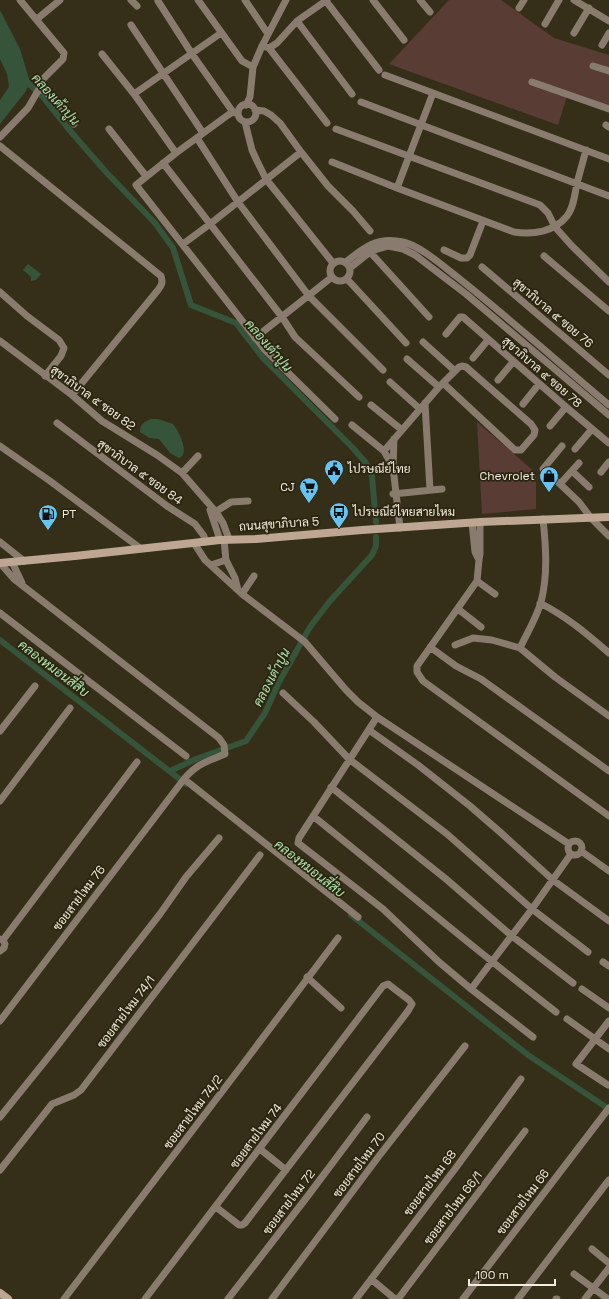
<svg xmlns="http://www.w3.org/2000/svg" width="609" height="1299" font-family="'Space Grotesk',Sarabun,sans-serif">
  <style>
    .green { fill: #593d35 }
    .water { fill: #365439 }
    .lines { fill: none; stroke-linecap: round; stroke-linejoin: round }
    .canal { stroke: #365439; stroke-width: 6 }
    .street { stroke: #897b6e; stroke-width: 7 }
    .secondary { stroke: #bda692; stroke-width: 8 }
    .labels { text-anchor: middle; stroke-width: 3.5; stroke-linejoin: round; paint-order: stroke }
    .street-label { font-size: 12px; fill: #f1eddf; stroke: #2b240e }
    .poi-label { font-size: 12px; fill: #f1eddf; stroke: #2b240e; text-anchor: start }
    .water-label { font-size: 13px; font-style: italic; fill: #aee4b3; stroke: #2b240e }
  </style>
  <rect width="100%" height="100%" fill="#352e18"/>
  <!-- green -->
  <path class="green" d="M449,0H501L554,38L609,55V109L568,93L558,125L389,64Z
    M477,422L536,473V509L482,514Z"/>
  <!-- water -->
  <path class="water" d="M0,10L20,49L30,82L26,91L0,124V100L9,87L7,74L0,59Z
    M28,264L41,274L36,280L31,281V277L23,270Z
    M151,419H158L173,424C178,430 191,454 179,458L170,453L159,439L149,438L140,432C140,424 144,422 151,419Z"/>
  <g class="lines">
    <!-- canal -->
    <path class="canal" d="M24,79L43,97L72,133L106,172L155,223L173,248L191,305L236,323L263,358L352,447L366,463L372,476L376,522
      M0,640L186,784
      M170,771L196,759L246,741L265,713L279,682L310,627L330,601L372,555L376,546V537
      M351,915L528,1055L609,1109"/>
    <!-- street -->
    <path class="street" d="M131,0L137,6
      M198,0L242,61L253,67
      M245,0L268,34
      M373,0L404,40
      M420,0L430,12
      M574,0L609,21
      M158,1L192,54L233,112
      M326,1L379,70
      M519,8L524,0
      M37,19L60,0
      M297,21L352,94
      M545,24L559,0
      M131,25L203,133
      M574,33L589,8
      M602,45L609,33
      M262,46L286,0
      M269,48L327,123
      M102,54L134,94
      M593,66L609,71
      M385,75L609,159
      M532,82L609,109
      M39,89C55,95 64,111 74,124
      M361,102L609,196
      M238 113a9 9 0 1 1 18 0a9 9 0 1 1-18 0Z
      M246,105L250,97L253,67L262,46L269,48L277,43L297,21L327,0
      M255,110L264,111L271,115L280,123L301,152L328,186L353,211L370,231
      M238,114L233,112L228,115L176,153L136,185L265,350L335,419
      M245,122L252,150L257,161L266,179L333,263
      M606,125L609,127
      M109,129L146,176
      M336,129L540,205L548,213L555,227L572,246L609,282
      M0,137L28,108L39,89L43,79L63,59L64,53L20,0
      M197,138L238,202L309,296L383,370
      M0,146L161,276C163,282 162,285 158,290L72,395
      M176,153L134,94L221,33
      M332,162L397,188L514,232C533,235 554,232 567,216C574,207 575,193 577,183C580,172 583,161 586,150
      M163,163L282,317L295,337L359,397
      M397,188L433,93
      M183,244L210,224L301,152
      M444,250L461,258H467L470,255L483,221
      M370,252L429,317
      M544,256L609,311
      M330 271a10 10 0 1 1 20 0a10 10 0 1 1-20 0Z
      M346,262C364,247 378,236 403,242C419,245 443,266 456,276C508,317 558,362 609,405
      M482,267L609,375
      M350,268L370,252L377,249L388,246L403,249L415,255L466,294L609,415
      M347,279L406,343
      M0,292L27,316L59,340L64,348L61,356L45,376
      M446,334L460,317H463L566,407L609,443
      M255,338L332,277
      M0,341L72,395L102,421L157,455L182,473L216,512L223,523L229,539
      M423,342L455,371
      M473,358L488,340
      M407,359L439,387
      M498,380L513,362
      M390,382L420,409
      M425,403L430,490
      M523,404L539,384
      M371,405L402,430
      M57,423L167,506L195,524L204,536L205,542
      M352,425L384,451L393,467L400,528
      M550,426L566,407
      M0,446L50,481L140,548
      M575,449L592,429
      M384,451L439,387L459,367L462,366L466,367L531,424L535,430L534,435L521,450H515L443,383
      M579,463L560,484L579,502L591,518L609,536
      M393,467L394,439
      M572,471L589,487
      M601,472L609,462
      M182,473L198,456
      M560,484L543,469L562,446
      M393,494L442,489
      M210,510L220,540
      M212,514L231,502L248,501
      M543,519C546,547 548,575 541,602C536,619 527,633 520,648L555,677L609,716
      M480,522V554L479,560L477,581L417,666V672L423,681L609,816
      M472,523L475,552L479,560
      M224,540L226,560L235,578L238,590
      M0,542L24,561
      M194,543L205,560L242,594L305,642L346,690L358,702L377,717L569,844
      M12,562L22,583
      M0,563L14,579L219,738L224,745L225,754C206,762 198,763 184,779
      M211,565L226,560
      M477,581L495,594
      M242,594L254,576
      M540,603C567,617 586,633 609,653
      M458,609L481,627
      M0,613L186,756
      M455,645L473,638L492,640L520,648
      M430,647L456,666L481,679L609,771
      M283,693L314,722L349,759L447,834L532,909L588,952
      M377,717L299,838L298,843L383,909L439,962L471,989L533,1037
      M369,730L418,765L470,806L500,832L553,880L609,921
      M0,731L35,686
      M331,787L446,879L512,936L573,983
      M0,801L70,708
      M313,816C394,881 473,948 556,1012
      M568 848a7 7 0 1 1 14 0a7 7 0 1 1-14 0Z
      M581,851L609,871
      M0,939L3,940L5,944L4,948L0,951
      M3,940L137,762
      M603,962L609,966
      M307,977L341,1008
      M471,989L532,909L571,854
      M582,989L609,1008
      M567,1019L609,1049
      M0,1021L184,779L358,917
      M608,1085L576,1064L609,1021
      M0,1117L50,1055L160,914L186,877L219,838
      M260,1149L286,1170
      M0,1170L52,1104L74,1095L81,1090L260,855
      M592,1249L609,1263
      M574,1274L608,1299
      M371,1279L395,1299
      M64,1299L243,1064L338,938
      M145,1299L383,986L388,984L409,1000L412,1004L408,1011L245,1223L242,1225H239L216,1207
      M228,1299L307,1197L367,1117
      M272,1299L379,1156L465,1046
      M356,1299L455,1169L521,1079
      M398,1299L525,1131
      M463,1299L609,1108
      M518,1299L609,1180
      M556,1299H557
      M585,1299L609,1268"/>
    <!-- secondary -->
    <path class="secondary" d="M0,563L75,556L220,540L256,539L362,530L480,522L609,517
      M0,1293L8,1299"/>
  </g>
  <!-- icons -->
  <defs>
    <symbol id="civic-pin" viewBox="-11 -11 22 30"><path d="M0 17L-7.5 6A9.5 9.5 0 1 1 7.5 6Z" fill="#67c4f0" stroke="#2b240e"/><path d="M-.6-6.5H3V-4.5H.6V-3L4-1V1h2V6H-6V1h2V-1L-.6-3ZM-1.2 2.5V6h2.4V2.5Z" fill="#111"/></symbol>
    <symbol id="shop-pin" viewBox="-11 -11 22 30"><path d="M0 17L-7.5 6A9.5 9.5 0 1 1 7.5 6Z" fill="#67c4f0" stroke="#2b240e"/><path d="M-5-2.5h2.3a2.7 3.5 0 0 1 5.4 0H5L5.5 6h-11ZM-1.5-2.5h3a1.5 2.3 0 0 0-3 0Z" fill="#111"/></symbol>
    <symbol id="supermarket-pin" viewBox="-11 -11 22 30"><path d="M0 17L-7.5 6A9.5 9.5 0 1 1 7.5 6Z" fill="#67c4f0" stroke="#2b240e"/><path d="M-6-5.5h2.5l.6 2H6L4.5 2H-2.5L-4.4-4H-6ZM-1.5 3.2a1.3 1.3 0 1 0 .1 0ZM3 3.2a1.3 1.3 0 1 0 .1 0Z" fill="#111"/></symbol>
    <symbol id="bus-pin" viewBox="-11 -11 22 30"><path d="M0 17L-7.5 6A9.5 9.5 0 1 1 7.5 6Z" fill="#67c4f0" stroke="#2b240e"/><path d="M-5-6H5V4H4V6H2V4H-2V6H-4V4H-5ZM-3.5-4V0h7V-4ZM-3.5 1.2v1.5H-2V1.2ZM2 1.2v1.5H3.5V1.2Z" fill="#111"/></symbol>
    <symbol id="fuel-pin" viewBox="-11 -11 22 30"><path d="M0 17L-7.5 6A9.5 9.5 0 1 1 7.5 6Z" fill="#67c4f0" stroke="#2b240e"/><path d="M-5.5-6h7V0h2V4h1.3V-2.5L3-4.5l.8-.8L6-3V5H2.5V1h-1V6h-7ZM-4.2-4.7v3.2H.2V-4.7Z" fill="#111"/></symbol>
  </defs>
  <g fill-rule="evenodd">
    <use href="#civic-pin" x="323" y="458" width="22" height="30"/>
    <use href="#shop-pin" x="538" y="465" width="22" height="30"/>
    <use href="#supermarket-pin" x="298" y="476" width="22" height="30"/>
    <use href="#bus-pin" x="328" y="501" width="22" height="30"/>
    <use href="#fuel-pin" x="37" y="503" width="22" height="30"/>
  </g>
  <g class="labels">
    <!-- street labels -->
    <g class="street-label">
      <text transform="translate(553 313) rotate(40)" y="4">สุขาภิบาล ๕ ซอย 76</text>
      <text transform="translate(542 372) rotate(41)" y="4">สุขาภิบาล ๕ ซอย 78</text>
      <text transform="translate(93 398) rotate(36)" y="4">สุขาภิบาล ๕ ซอย 82</text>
      <text transform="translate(140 472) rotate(36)" y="4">สุขาภิบาล ๕ ซอย 84</text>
      <text transform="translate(279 524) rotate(-4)" y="4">ถนนสุขาภิบาล 5</text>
      <text transform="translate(79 898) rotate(-53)" y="4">ซอยสายไหม 76</text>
      <text transform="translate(126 1012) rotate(-53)" y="4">ซอยสายไหม 74/1</text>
      <text transform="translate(193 1112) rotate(-53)" y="4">ซอยสายไหม 74/2</text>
      <text transform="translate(256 1136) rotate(-53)" y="4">ซอยสายไหม 74</text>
      <text transform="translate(359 1165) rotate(-53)" y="4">ซอยสายไหม 70</text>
      <text transform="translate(430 1183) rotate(-53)" y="4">ซอยสายไหม 68</text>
      <text transform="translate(289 1202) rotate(-53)" y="4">ซอยสายไหม 72</text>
      <text transform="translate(523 1202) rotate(-53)" y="4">ซอยสายไหม 66</text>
      <text transform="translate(453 1208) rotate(-53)" y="4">ซอยสายไหม 66/1</text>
    </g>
    <!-- poi labels -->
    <g class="poi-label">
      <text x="348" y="473">ไปรษณีย์ไทย</text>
      <text x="535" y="480" text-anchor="end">Chevrolet</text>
      <text x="295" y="491" text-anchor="end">CJ</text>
      <text x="353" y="516">ไปรษณีย์ไทยสายไหม</text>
      <text x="62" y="518">PT</text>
    </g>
    <!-- water labels -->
    <g class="water-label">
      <text transform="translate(56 99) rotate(48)" y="5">คลองเต้าปูน</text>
      <text transform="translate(269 345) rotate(49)" y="5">คลองเต้าปูน</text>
      <text transform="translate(54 668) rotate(37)" y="5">คลองหมอนสี่สิบ</text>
      <text transform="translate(271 677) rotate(-62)" y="5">คลองเต้าปูน</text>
      <text transform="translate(310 868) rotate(38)" y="5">คลองหมอนสี่สิบ</text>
    </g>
  </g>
  <!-- scale -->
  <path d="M469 1279v6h86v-6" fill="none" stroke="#f1eddf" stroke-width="2"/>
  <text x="475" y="1279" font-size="12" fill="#f1eddf" stroke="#2b240e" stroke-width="3" paint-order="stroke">100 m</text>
</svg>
